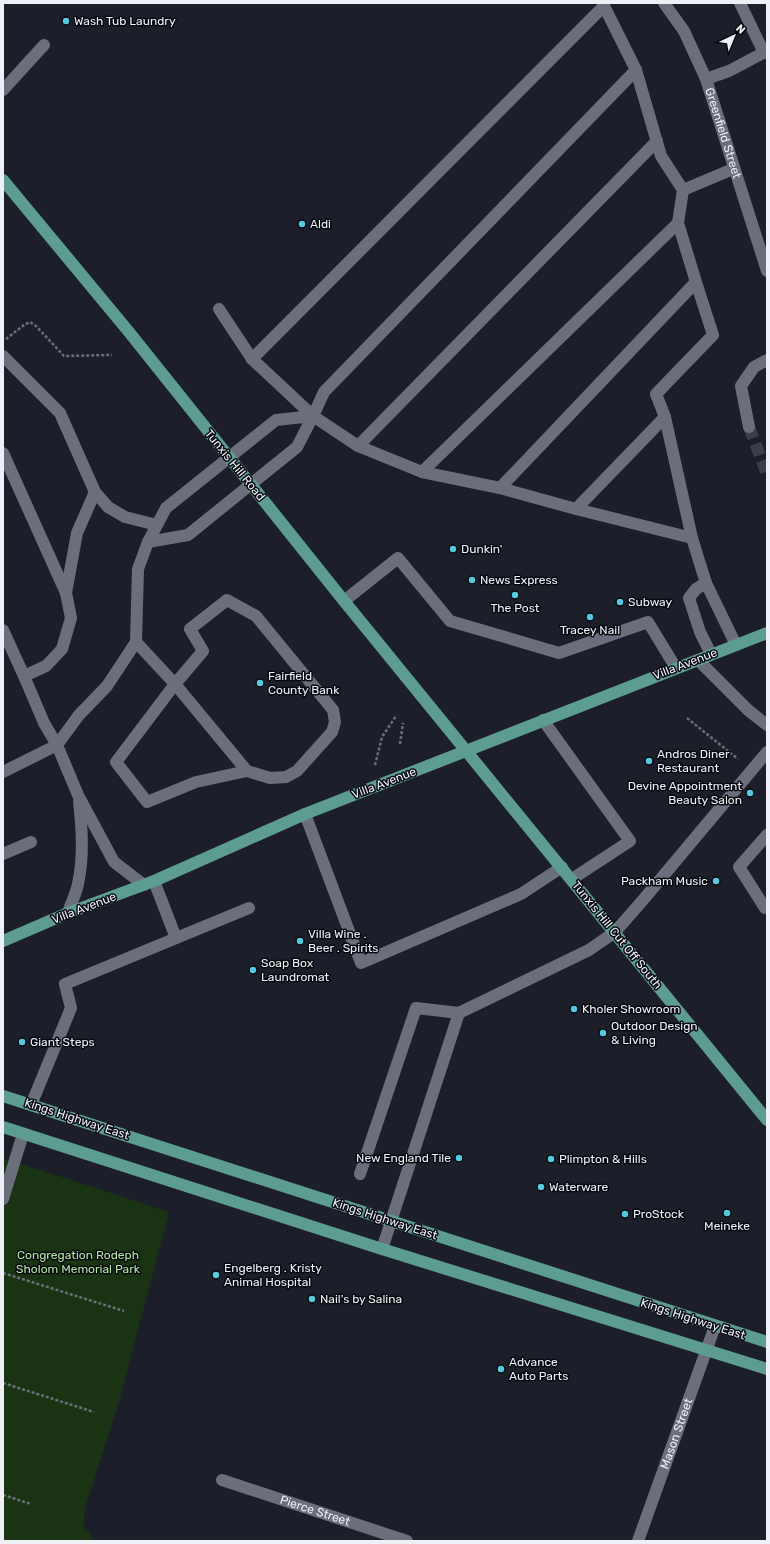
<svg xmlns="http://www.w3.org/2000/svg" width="770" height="1544" font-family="Rubik,sans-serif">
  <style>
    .green { fill: #1a3413 }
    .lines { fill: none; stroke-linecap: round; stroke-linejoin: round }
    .minor-tunnel { stroke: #3b3e49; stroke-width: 12; stroke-dasharray: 12 6; stroke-linecap: butt }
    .path { stroke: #6b6e77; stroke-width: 2.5; stroke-dasharray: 3 2; stroke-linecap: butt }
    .minor { stroke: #6b6f7c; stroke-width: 12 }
    .major { stroke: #5d9d90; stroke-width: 12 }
    .poi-dot { fill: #56c9e1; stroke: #08090e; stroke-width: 1.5 }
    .labels { text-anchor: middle; stroke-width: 3; stroke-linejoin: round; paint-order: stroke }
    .poi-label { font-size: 12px; fill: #edf0f7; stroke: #08090e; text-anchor: start }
    .street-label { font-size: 12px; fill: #edf0f7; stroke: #08090e }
    .park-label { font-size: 12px; fill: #b0e4a3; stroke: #08090e }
  </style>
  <rect width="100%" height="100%" fill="#1c1f2a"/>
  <!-- green -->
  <path class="green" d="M3,1158L169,1212L120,1398L86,1505L83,1525L95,1541H3Z"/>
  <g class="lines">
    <!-- minor-tunnel -->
    <path class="minor-tunnel" d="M749,427L767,474"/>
    <!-- path -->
    <path class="path" d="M6,339L24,325L30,322L36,326L64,356L112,355
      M687,718L738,759
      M400,744L403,723
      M375,765L382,737L396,716
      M3,1273L124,1311
      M3,1383L94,1412
      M3,1495L31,1504"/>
    <!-- minor -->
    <g class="minor">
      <path id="s1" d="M664,3L684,31L706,79L767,271"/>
      <path d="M740,3L764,53"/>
      <path d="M706,79L729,71L767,51"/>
      <path d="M3,90L44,45"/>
      <path d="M657,141L358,446L422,472L678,223"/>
      <path d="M683,190L733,169"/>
      <path d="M219,309L252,359"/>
      <path d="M3,356L60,413L95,492L108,507L125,517L157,525"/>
      <path d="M313,416L252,359L604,6L636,70L661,156L683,190L678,223L696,282L500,488L576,509L665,417L656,394L713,335L696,282"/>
      <path d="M665,417L692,538L706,583L736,645"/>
      <path d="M749,427L741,386L754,367L767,360"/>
      <path d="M358,446L313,416L324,392L636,70"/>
      <path d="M3,453L66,593L71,618L62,649L46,666L24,676L3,630"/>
      <path d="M422,472L500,488"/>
      <path d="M576,509L692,538"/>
      <path d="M148,542L188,535L297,447L313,416"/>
      <path d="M706,583L696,589L689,598L700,632L711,654"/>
      <path d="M66,593L77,533L95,492"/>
      <path d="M227,600L256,616L333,710L335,722L332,732L297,771L286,777L270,778L247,771L196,782L147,802L116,762L175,684L203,651L190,629Z"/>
      <path d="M344,601L398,558L450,621L559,653L648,622L676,668"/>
      <path d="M136,642L175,684L247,771"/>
      <path d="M698,660L748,710L767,725"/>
      <path d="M24,676L44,723L57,745L78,795L114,862L144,885"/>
      <path d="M543,720L630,841L572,879"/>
      <path d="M3,772L57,745L79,715L107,686L136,642L138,569L148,542L166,508L276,420L313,416"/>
      <path d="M305,814L361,963L521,894L562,867"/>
      <path d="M3,854L31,842"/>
      <path d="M154,881L176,938"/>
      <path d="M765,908L739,867L767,835"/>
      <path d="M68,913C71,903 76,894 78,884C84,856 82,829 79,801"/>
      <path d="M31,1105L71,1008L65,984L249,908"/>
      <path d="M360,1174L416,1008L459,1013L589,950L615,932L643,900L767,752"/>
      <path d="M3,1199L23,1134"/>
      <path d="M382,1249L459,1013"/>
      <path id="s2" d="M222,1480L407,1541"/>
      <path id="s3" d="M638,1541L715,1326"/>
    </g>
    <!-- major -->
    <path class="major" d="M3,180L129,332L344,601L767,1120
      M3,941L68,913L154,881L305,814L767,633
      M3,1096L767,1342
      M3,1127L382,1249L767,1369"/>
  </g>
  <!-- markers -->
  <g class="poi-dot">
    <circle cx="66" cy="21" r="4"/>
    <circle cx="302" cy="224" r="4"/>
    <circle cx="453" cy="549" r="4"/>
    <circle cx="472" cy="580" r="4"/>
    <circle cx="515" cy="595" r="4"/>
    <circle cx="620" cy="602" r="4"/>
    <circle cx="590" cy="617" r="4"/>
    <circle cx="260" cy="683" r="4"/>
    <circle cx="649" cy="761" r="4"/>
    <circle cx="750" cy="793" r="4"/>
    <circle cx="716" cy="881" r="4"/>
    <circle cx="300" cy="941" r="4"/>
    <circle cx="253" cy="970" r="4"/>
    <circle cx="574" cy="1009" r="4"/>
    <circle cx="603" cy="1033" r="4"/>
    <circle cx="22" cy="1042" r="4"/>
    <circle cx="459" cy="1158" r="4"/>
    <circle cx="551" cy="1159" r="4"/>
    <circle cx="541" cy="1187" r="4"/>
    <circle cx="727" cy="1213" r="4"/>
    <circle cx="625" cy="1214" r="4"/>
    <circle cx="216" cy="1275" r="4"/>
    <circle cx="312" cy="1299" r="4"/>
    <circle cx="501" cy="1369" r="4"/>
  </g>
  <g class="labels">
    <!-- poi labels -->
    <g class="poi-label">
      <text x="74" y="25">Wash Tub Laundry</text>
      <text x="310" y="228">Aldi</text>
      <text x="461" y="553">Dunkin'</text>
      <text x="480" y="584">News Express</text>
      <text x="628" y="606">Subway</text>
      <text x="515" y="612" text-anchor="middle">The Post</text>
      <text x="590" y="634" text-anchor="middle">Tracey Nail</text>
      <text x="268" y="680">Fairfield<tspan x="268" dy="14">County Bank</tspan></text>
      <text x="657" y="758">Andros Diner<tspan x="657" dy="14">Restaurant</tspan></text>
      <text x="742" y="790" text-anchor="end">Devine Appointment<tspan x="742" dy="14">Beauty Salon</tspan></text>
      <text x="708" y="885" text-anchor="end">Packham Music</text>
      <text x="308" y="938">Villa Wine .<tspan x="308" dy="14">Beer . Spirits</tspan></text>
      <text x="261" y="967">Soap Box<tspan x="261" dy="14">Laundromat</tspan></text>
      <text x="582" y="1013">Kholer Showroom</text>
      <text x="611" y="1030">Outdoor Design<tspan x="611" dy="14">&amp; Living</tspan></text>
      <text x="30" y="1046">Giant Steps</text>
      <text x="451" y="1162" text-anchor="end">New England Tile</text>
      <text x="559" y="1163">Plimpton &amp; Hills</text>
      <text x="549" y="1191">Waterware</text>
      <text x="633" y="1218">ProStock</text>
      <text x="727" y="1230" text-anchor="middle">Meineke</text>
      <text x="224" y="1272">Engelberg . Kristy<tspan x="224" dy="14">Animal Hospital</tspan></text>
      <text x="320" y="1303">Nail's by Salina</text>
      <text x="509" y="1366">Advance<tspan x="509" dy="14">Auto Parts</tspan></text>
    </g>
    <!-- street labels -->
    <g class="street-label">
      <text dy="4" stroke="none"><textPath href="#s1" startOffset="144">Greenfield Street</textPath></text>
      <text transform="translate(235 465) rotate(51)" y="4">Tunxis Hill Road</text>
      <text transform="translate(685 664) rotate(-21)" y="4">Villa Avenue</text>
      <text transform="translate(384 783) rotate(-21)" y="4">Villa Avenue</text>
      <text transform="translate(84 908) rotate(-21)" y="4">Villa Avenue</text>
      <text transform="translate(617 935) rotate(51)" y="4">Tunxis Hill Cut Off South</text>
      <text transform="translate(77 1119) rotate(18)" y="4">Kings Highway East</text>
      <text transform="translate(385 1219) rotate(18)" y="4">Kings Highway East</text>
      <text transform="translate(693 1319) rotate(18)" y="4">Kings Highway East</text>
      <text dy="4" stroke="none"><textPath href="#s3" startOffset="114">Mason Street</textPath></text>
      <text dy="4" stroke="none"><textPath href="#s2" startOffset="98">Pierce Street</textPath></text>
    </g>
    <!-- park labels -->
    <g class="park-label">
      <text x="78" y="1259">Congregation Rodeph<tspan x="78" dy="14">Sholom Memorial Park</tspan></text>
    </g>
  </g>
  <!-- border -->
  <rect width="770" height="1544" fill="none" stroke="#edf0f7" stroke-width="8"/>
  <!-- north arrow -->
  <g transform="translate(734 36) rotate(44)" stroke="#08090e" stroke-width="3" paint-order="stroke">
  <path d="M0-3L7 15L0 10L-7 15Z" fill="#edf0f7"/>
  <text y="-6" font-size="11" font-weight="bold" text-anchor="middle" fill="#edf0f7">N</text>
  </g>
</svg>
